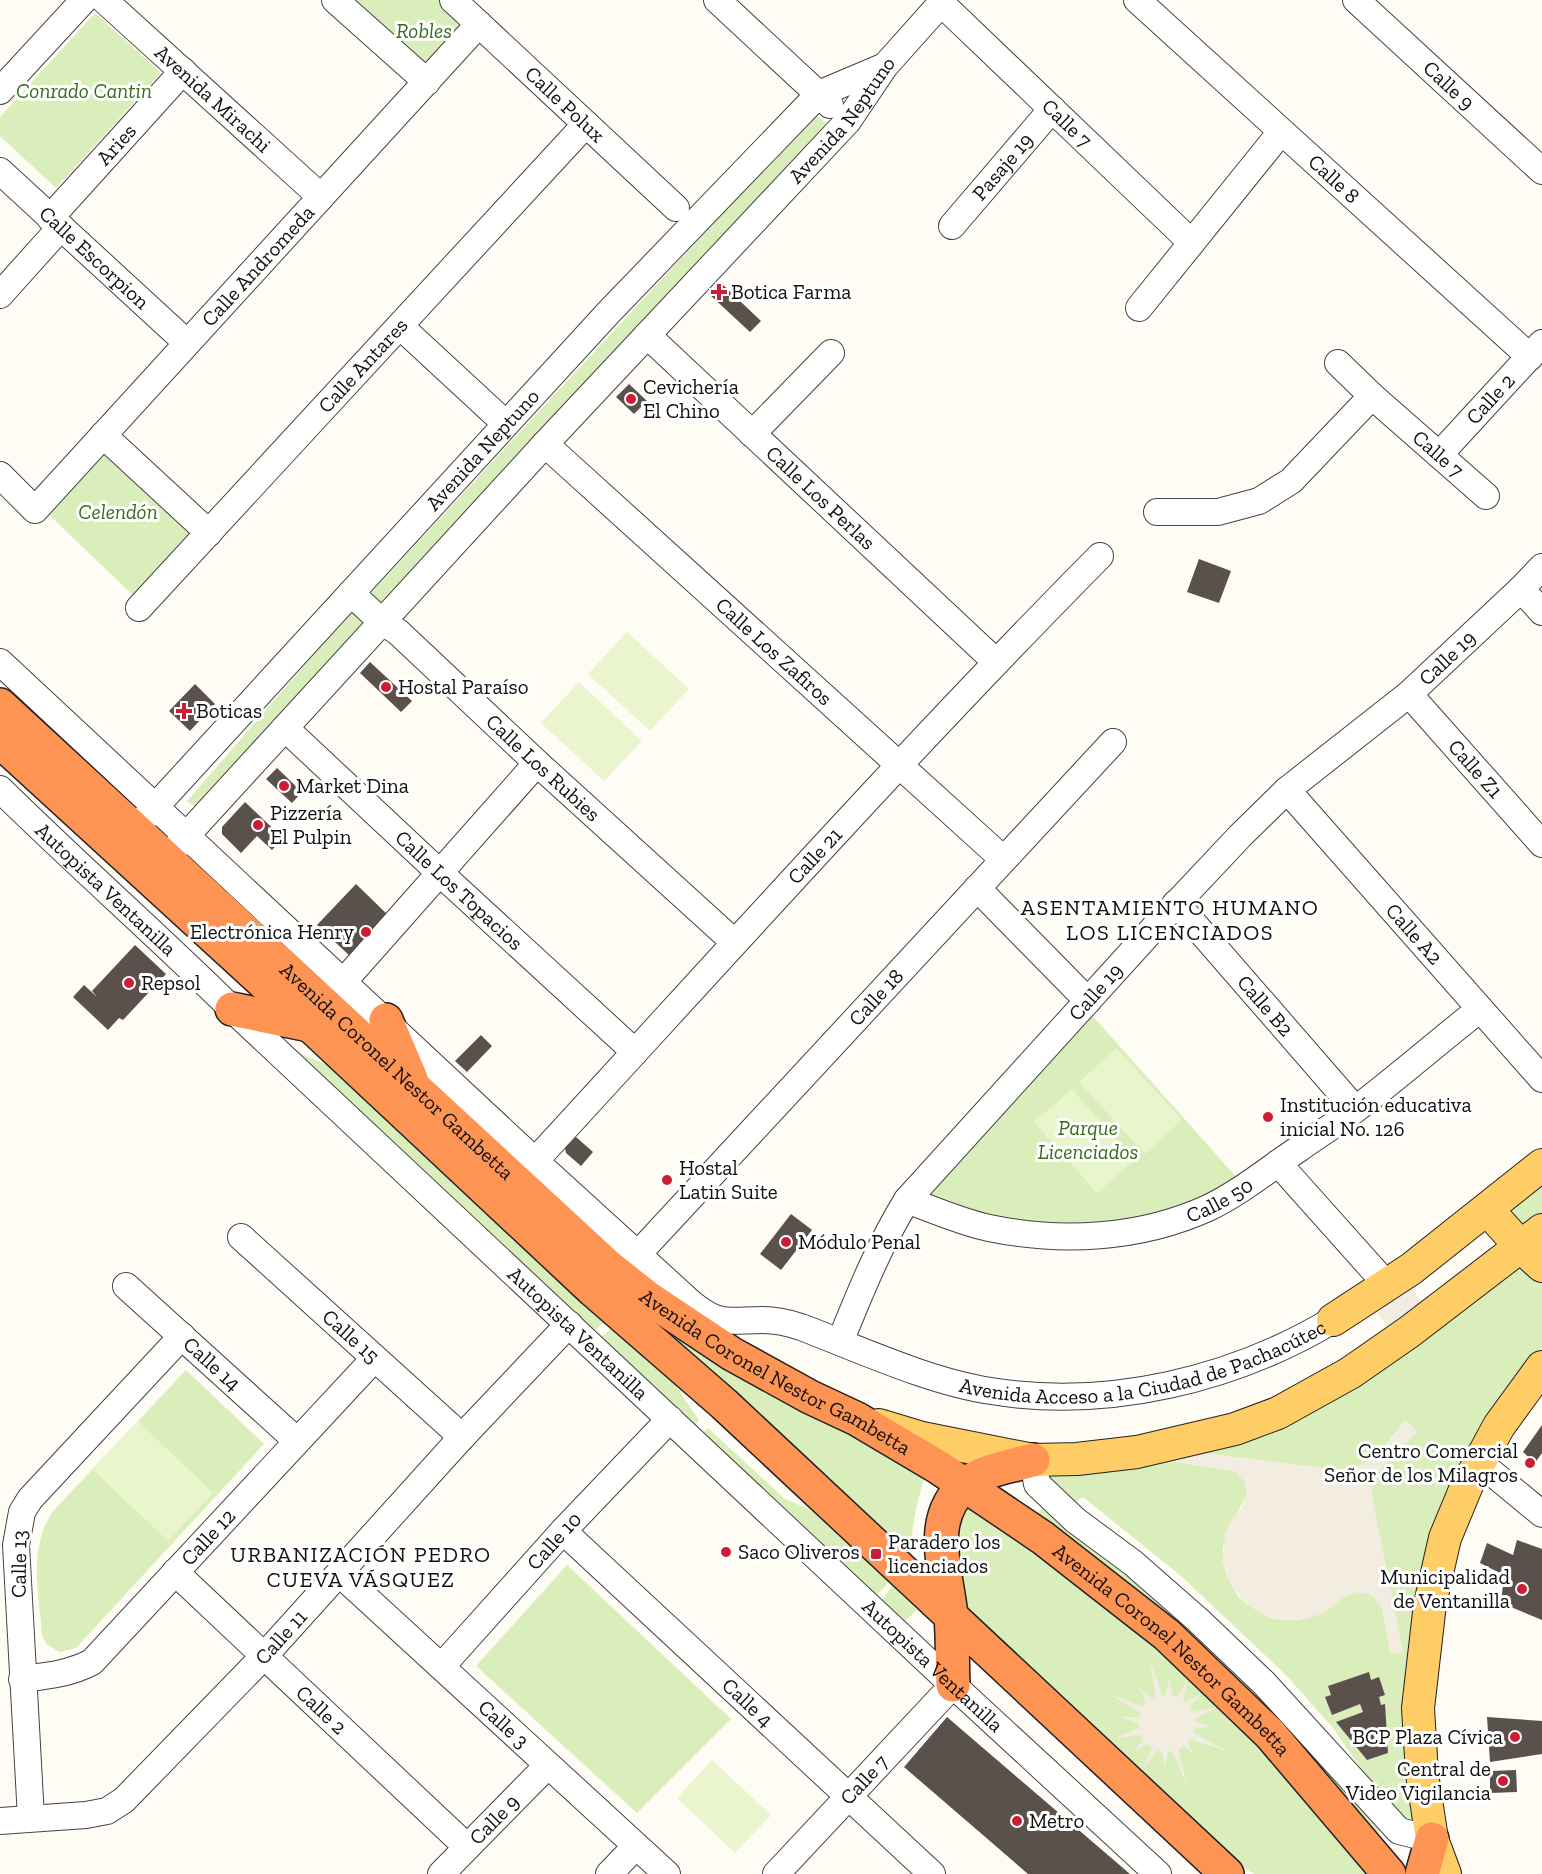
<svg xmlns="http://www.w3.org/2000/svg" width="1542" height="1874" font-family="'Zilla Slab',serif">
  <style>
    .green { fill: #d9eeba; fill-rule: evenodd }
    .pitch { fill: #eaf4cd }
    .plaza { fill: #f2ece1 }
    .building { fill: #5b514c }
    .lines { fill: none; stroke-linecap: round; stroke-linejoin: round }
    .minor-casing { stroke: #444; stroke-width: 28 }
    .major-casing { stroke: #222; stroke-width: 34 }
    .highway-casing { stroke: #222; stroke-width: 36 }
    .minor { stroke: #fff; stroke-width: 26 }
    .major { stroke: #ffcd65; stroke-width: 32 }
    .highway { stroke: #fe9454; stroke-width: 33 }
    .poi-dot { fill: #cd1d34; stroke: #fff; stroke-width: 2 }
    .labels { text-anchor: middle; stroke-width: 6; stroke-linejoin: round; paint-order: stroke }
    .park-label { font-size: 21px; font-style: italic; fill: #336f1b; stroke: #fff }
    .street-label { font-size: 21px; fill: #111; stroke: #fff }
    .poi-label { font-size: 21px; fill: #111; stroke: #fff; text-anchor: start }
    .neighbourhood-label { font-size: 22px; letter-spacing: 1.5px; fill: #111; stroke: #fff }
  </style>
  <rect width="100%" height="100%" fill="#fffcf5"/>
  <!-- green -->
  <path class="green" d="M345,0H446L473,25L426,75Z
    M95,13L161,73L56,188L0,136V117Z
    M813,116L819,117L827,124L828,130L384,607L367,597Z
    M111,438L207,527L139,601L44,510Z
    M349,614C358,613 361,617 364,625L198,809L187,801Z
    M1090,1013L1239,1180L1178,1210L1076,1229L992,1219L919,1196Z
    M287,1048L330,1066L606,1321L594,1331Z
    M1542,1184V1214L1529,1223L1520,1224L1512,1214V1209Z
    M1516,1259L1542,1278V1348L1513,1388L1465,1466L1414,1822L1404,1826L1368,1779L1333,1728L1286,1675L1181,1576L1083,1497L1071,1505L1051,1488L1050,1475L1217,1439ZM1405,1420L1417,1432C1399,1449 1375,1466 1371,1492L1391,1655L1382,1608L1373,1596L1367,1593L1354,1592L1342,1598L1283,1620L1270,1618L1248,1605L1238,1596L1226,1573L1223,1560V1547L1238,1511L1247,1495L1245,1482L1235,1471L1170,1461L1203,1453L1346,1471C1371,1467 1390,1440 1405,1420Z
    M635,1305L925,1476C915,1508 910,1532 912,1565Z
    M612,1328L673,1382L699,1420L695,1425L600,1338Z
    M186,1370L264,1444L76,1648L60,1652L46,1644L42,1635C39,1593 27,1545 55,1509Z
    M708,1428L785,1499L809,1509L889,1582L877,1595L703,1433Z
    M1046,1503L1197,1629L1385,1825L1374,1838L1035,1516Z
    M970,1504L996,1519L1205,1686L1379,1874H1254L1233,1861L973,1622L953,1565L959,1509Z
    M567,1565L731,1719L637,1813L476,1666Z
    M892,1586L917,1610L905,1621L882,1600Z"/>
  <!-- pitch -->
  <path class="pitch" d="M627,632L689,689L650,731L588,674Z
    M579,682L642,741L604,781L541,723Z
    M1116,1048L1182,1120L1145,1154L1079,1082Z
    M1072,1089L1134,1160L1097,1193L1034,1122Z
    M138,1421L213,1493L168,1541L92,1469Z
    M712,1760L771,1815L735,1853L677,1798Z"/>
  <!-- plaza -->
  <path class="plaza" d="M1404,1277L1425,1307L1393,1333L1370,1304Z
    M1405,1420L1411,1427L1418,1431L1381,1468L1375,1476L1371,1492L1403,1652L1391,1655L1382,1608L1373,1596L1367,1593L1354,1592L1348,1594L1322,1614L1297,1621L1271,1618L1248,1605L1231,1585L1223,1560L1225,1534L1230,1522L1242,1507L1247,1495L1245,1482L1235,1471L1167,1460L1203,1453L1346,1471L1354,1470L1366,1463L1392,1438Z
    M1149,1658L1162,1695H1166L1169,1677L1172,1695L1178,1697L1188,1678L1183,1700L1186,1702L1201,1694L1190,1707L1193,1712L1217,1707L1195,1719V1722L1212,1727L1195,1728L1193,1733L1229,1752L1190,1739L1188,1743L1195,1756L1184,1746L1178,1750L1188,1787L1172,1751L1168,1752L1165,1767L1162,1752L1157,1750L1143,1769L1152,1748L1147,1744L1133,1752L1143,1740L1141,1735L1115,1738L1139,1728L1138,1723L1121,1717H1139L1140,1713L1108,1693L1143,1707L1146,1703L1139,1687L1152,1699L1156,1697Z"/>
  <!-- building -->
  <path class="building" d="M720,282L761,321L750,332L709,294Z
    M629,384L647,401L634,414L616,397Z
    M1199,559L1231,571L1219,603L1187,592Z
    M370,662L412,701L401,712L360,673Z
    M195,684L215,704L190,731L169,711Z
    M277,768L302,792L292,803L266,779Z
    M245,802L283,838L272,850L257,836L241,853L222,834V827Z
    M356,884L391,918L352,958L317,925Z
    M135,945L166,974L123,1020L119,1018L108,1030L73,997L84,985L97,997L92,991Z
    M481,1035L492,1046L467,1072L455,1061Z
    M576,1137L593,1152L581,1166L566,1153L565,1148Z
    M791,1214L812,1230L781,1270L760,1254Z
    M1542,1425V1453L1535,1463L1523,1452Z
    M1517,1540L1542,1549V1620L1501,1603L1504,1575L1480,1563L1487,1543L1513,1555Z
    M1369,1672L1371,1680L1379,1677L1385,1695L1379,1697L1381,1705L1385,1704L1388,1753L1367,1760L1336,1722L1363,1712L1360,1704L1332,1715L1325,1697L1331,1695L1328,1686Z
    M947,1717L1130,1874H1028L904,1767Z
    M1487,1717L1542,1721V1754L1490,1762Z
    M1516,1770L1517,1792L1490,1793V1771Z"/>
  <g class="lines">
    <defs>
      <g id="minor">
        <path id="s1" d="M104,0L321,197"/>
        <path d="M335,0L427,82"/>
        <path id="s2" d="M453,0L676,208"/>
        <path d="M717,0L830,105"/>
        <path id="s3" d="M1137,0L1530,357"/>
        <path id="s4" d="M1356,0L1542,171"/>
        <path id="s5" d="M941,3L1191,242"/>
        <path d="M0,91L84,0"/>
        <path id="s6" d="M0,171L187,343"/>
        <path id="s7" d="M50,218L183,71"/>
        <path id="s8" d="M952,226L1052,109"/>
        <path d="M0,295L61,227"/>
        <path d="M1139,308L1281,132"/>
        <path d="M400,326L506,424"/>
        <path id="s9" d="M647,335L995,661"/>
        <path id="s10" d="M1338,363L1372,396L1486,496"/>
        <path d="M752,434L831,353"/>
        <path d="M103,435L209,533"/>
        <path id="s11" d="M545,444L1003,859"/>
        <path id="s12" d="M1439,455L1542,343"/>
        <path id="s13" d="M0,475L35,510L479,24"/>
        <path d="M1157,512H1218L1259,501L1291,481L1372,396"/>
        <path d="M1521,589L1542,612"/>
        <path id="s14" d="M351,593L382,622L398,632L537,763L734,942"/>
        <path id="s15" d="M139,608L586,124"/>
        <path id="s16" d="M0,662L535,1161L691,1303C720,1327 729,1320 763,1320C776,1320 789,1323 801,1327C859,1349 930,1382 991,1391C1107,1410 1233,1380 1333,1320"/>
        <path id="s17" d="M1409,694L1542,844"/>
        <path id="s18" d="M285,728L441,874L635,1052"/>
        <path id="s19" d="M0,789C76,864 156,934 232,1009L953,1685L1158,1874"/>
        <path id="s20" d="M1287,790L1542,1079"/>
        <path id="s21" d="M144,819L609,312L819,94L885,66"/>
        <path id="s22" d="M175,848L545,444L848,121L885,66L944,0"/>
        <path d="M977,888L1088,1001"/>
        <path id="s23" d="M1176,903L1355,1109"/>
        <path d="M344,981L537,763"/>
        <path id="s24" d="M535,1161C722,958 906,752 1100,556"/>
        <path d="M1278,1163L1387,1285"/>
        <path id="s25" d="M907,1200C934,1210 961,1222 989,1228C1061,1243 1140,1239 1208,1208C1240,1193 1270,1168 1300,1148C1318,1135 1338,1123 1356,1109C1398,1077 1438,1042 1480,1009"/>
        <path id="s26" d="M241,1237L462,1437"/>
        <path id="s27" d="M638,1254L1113,742"/>
        <path id="s28" d="M126,1286L296,1440"/>
        <path id="s29" d="M840,1342C860,1293 879,1245 907,1200L1161,920L1240,836L1287,790L1409,694L1521,589L1542,567"/>
        <path d="M1033,1460L1037,1484L1075,1520L1133,1563L1198,1620L1264,1683L1399,1831L1432,1839"/>
        <path d="M1479,1462L1542,1514"/>
        <path id="s30" d="M563,1531L932,1874"/>
        <path id="s31" d="M175,1572L467,1847"/>
        <path id="s32" d="M340,1574L667,1874"/>
        <path id="s33" d="M442,1666L563,1531L670,1419"/>
        <path id="s34" d="M22,1679C47,1676 69,1674 92,1662L374,1359"/>
        <path d="M31,1818L16,1545L22,1512L30,1499L182,1336"/>
        <path id="s35" d="M0,1821L86,1815L107,1811L124,1800L265,1655L462,1437L569,1324"/>
        <path id="s36" d="M441,1874L547,1766"/>
        <path d="M609,1874L636,1846"/>
        <path id="s37" d="M776,1874L953,1685"/>
      </g>
      <path id="major" d="M1487,1209L1521,1247L1542,1266
        M1333,1320L1411,1269L1542,1165
        M879,1425L922,1438L1033,1460L1077,1459L1137,1452L1235,1429L1278,1413L1350,1373L1409,1332L1542,1230
        M1445,1874L1432,1839L1422,1774L1418,1708L1430,1604L1445,1538L1467,1485L1499,1426L1542,1367"/>
      <g id="highway">
        <path id="s38" d="M0,705L610,1268L648,1298L732,1354L810,1397L857,1419L938,1467L1043,1538L1167,1635L1270,1734L1389,1874"/>
        <path d="M0,741L310,1025L593,1290L724,1404L1227,1874"/>
        <path d="M232,1009L309,1025"/>
        <path d="M386,1020L411,1079"/>
        <path d="M953,1685C952,1662 953,1639 951,1616C947,1572 925,1520 965,1485C982,1470 1012,1466 1033,1460"/>
        <path d="M1422,1874L1432,1839"/>
      </g>
    </defs>
    <!-- minor casing -->
    <use href="#minor" class="minor-casing"/>
    <!-- major casing -->
    <use href="#major" class="major-casing"/>
    <!-- highway casing -->
    <use href="#highway" class="highway-casing"/>
    <!-- minor -->
    <use href="#minor" class="minor"/>
    <!-- major -->
    <use href="#major" class="major"/>
    <!-- highway -->
    <use href="#highway" class="highway"/>
  </g>
  <!-- markers -->
  <g class="poi-dot">
    <path d="M716 283h6v6h6v6h-6v6h-6v-6h-6v-6h6z"/>
    <circle cx="631" cy="399" r="6"/>
    <circle cx="386" cy="687" r="6"/>
    <path d="M181 702h6v6h6v6h-6v6h-6v-6h-6v-6h6z"/>
    <circle cx="284" cy="786" r="6"/>
    <circle cx="258" cy="825" r="6"/>
    <circle cx="366" cy="932" r="6"/>
    <circle cx="129" cy="983" r="6"/>
    <circle cx="1268" cy="1117" r="6"/>
    <circle cx="667" cy="1180" r="6"/>
    <circle cx="786" cy="1242" r="6"/>
    <circle cx="1530" cy="1463" r="6"/>
    <circle cx="726" cy="1552" r="6"/>
    <rect x="870" y="1548" width="12" height="12" rx="3"/>
    <circle cx="1522" cy="1589" r="6"/>
    <circle cx="1515" cy="1737" r="6"/>
    <circle cx="1503" cy="1781" r="6"/>
    <circle cx="1017" cy="1821" r="6"/>
  </g>
  <g class="labels">
    <!-- park labels -->
    <g class="park-label">
      <text x="424" y="38">Robles</text>
      <text x="84" y="98">Conrado Cantin</text>
      <text x="118" y="519">Celendón</text>
      <text x="1088" y="1135">Parque<tspan x="1088" dy="24">Licenciados</tspan></text>
    </g>
    <!-- street labels -->
    <g class="street-label">
      <text dy="7" stroke="none"><textPath href="#s4" startOffset="126">Calle 9</textPath></text>
      <text dy="7" stroke="none"><textPath href="#s1" startOffset="147">Avenida Mirachi</textPath></text>
      <text dy="7" stroke="none"><textPath href="#s2" startOffset="153">Calle Polux</textPath></text>
      <text dy="7" stroke="none"><textPath href="#s5" startOffset="174">Calle 7</textPath></text>
      <text dy="7" stroke="none"><textPath href="#s22" startOffset="988">Avenida Neptuno</textPath></text>
      <text dy="7" stroke="none"><textPath href="#s7" startOffset="99">Aries</textPath></text>
      <text dy="7" stroke="none"><textPath href="#s8" startOffset="78">Pasaje 19</textPath></text>
      <text dy="7" stroke="none"><textPath href="#s3" startOffset="266">Calle 8</textPath></text>
      <text dy="7" stroke="none"><textPath href="#s6" startOffset="128">Calle Escorpion</textPath></text>
      <text dy="7" stroke="none"><textPath href="#s13" startOffset="380">Calle Andromeda</textPath></text>
      <text dy="7" stroke="none"><textPath href="#s15" startOffset="330">Calle Antares</textPath></text>
      <text dy="7" stroke="none"><textPath href="#s12" startOffset="76">Calle 2</textPath></text>
      <text dy="7" stroke="none"><textPath href="#s21" startOffset="501">Avenida Neptuno</textPath></text>
      <text dy="7" stroke="none"><textPath href="#s10" startOffset="135">Calle 7</textPath></text>
      <text dy="7" stroke="none"><textPath href="#s9" startOffset="238">Calle Los Perlas</textPath></text>
      <text dy="7" stroke="none"><textPath href="#s11" startOffset="309">Calle Los Zafiros</textPath></text>
      <text dy="7" stroke="none"><textPath href="#s29" startOffset="924">Calle 19</textPath></text>
      <text dy="7" stroke="none"><textPath href="#s14" startOffset="260">Calle Los Rubies</textPath></text>
      <text dy="7" stroke="none"><textPath href="#s17" startOffset="100">Calle Z1</textPath></text>
      <text dy="7" stroke="none"><textPath href="#s24" startOffset="414">Calle 21</textPath></text>
      <text dy="7" stroke="none"><textPath href="#s19" startOffset="146">Autopista Ventanilla</textPath></text>
      <text dy="7" stroke="none"><textPath href="#s18" startOffset="238">Calle Los Topacios</textPath></text>
      <text dy="7" stroke="none"><textPath href="#s20" startOffset="192">Calle A2</textPath></text>
      <text dy="7" stroke="none"><textPath href="#s29" startOffset="438">Calle 19</textPath></text>
      <text dy="7" stroke="none"><textPath href="#s27" startOffset="350">Calle 18</textPath></text>
      <text dy="7" stroke="none"><textPath href="#s23" startOffset="136">Calle B2</textPath></text>
      <text dy="7" stroke="none"><textPath href="#s38" startOffset="540">Avenida Coronel Nestor Gambetta</textPath></text>
      <text dy="7" stroke="none"><textPath href="#s25" startOffset="324">Calle 50</textPath></text>
      <text dy="7" stroke="none"><textPath href="#s19" startOffset="794">Autopista Ventanilla</textPath></text>
      <text dy="7" stroke="none"><textPath href="#s26" startOffset="148">Calle 15</textPath></text>
      <text dy="7" stroke="none"><textPath href="#s16" startOffset="1416">Avenida Acceso a la Ciudad de Pachacútec</textPath></text>
      <text dy="7" stroke="none"><textPath href="#s28" startOffset="116">Calle 14</textPath></text>
      <text dy="7" stroke="none"><textPath href="#s38" startOffset="1026">Avenida Coronel Nestor Gambetta</textPath></text>
      <text dy="7" stroke="none"><textPath href="#s34" startOffset="243">Calle 12</textPath></text>
      <text dy="7" stroke="none"><textPath href="#s33" startOffset="168">Calle 10</textPath></text>
      <text transform="translate(19 1564) rotate(-89)" y="7">Calle 13</text>
      <text dy="7" stroke="none"><textPath href="#s35" startOffset="354">Calle 11</textPath></text>
      <text dy="7" stroke="none"><textPath href="#s38" startOffset="1512">Avenida Coronel Nestor Gambetta</textPath></text>
      <text dy="7" stroke="none"><textPath href="#s19" startOffset="1280">Autopista Ventanilla</textPath></text>
      <text dy="7" stroke="none"><textPath href="#s30" startOffset="252">Calle 4</textPath></text>
      <text dy="7" stroke="none"><textPath href="#s31" startOffset="201">Calle 2</textPath></text>
      <text dy="7" stroke="none"><textPath href="#s32" startOffset="222">Calle 3</textPath></text>
      <text dy="7" stroke="none"><textPath href="#s37" startOffset="129">Calle 7</textPath></text>
      <text dy="7" stroke="none"><textPath href="#s36" startOffset="76">Calle 9</textPath></text>
    </g>
    <!-- poi labels -->
    <g class="poi-label">
      <text x="731" y="299">Botica Farma</text>
      <text x="643" y="394">Cevichería<tspan x="643" dy="24">El Chino</tspan></text>
      <text x="398" y="694">Hostal Paraíso</text>
      <text x="196" y="718">Boticas</text>
      <text x="296" y="793">Market Dina</text>
      <text x="270" y="820">Pizzería<tspan x="270" dy="24">El Pulpin</tspan></text>
      <text x="354" y="939" text-anchor="end">Electrónica Henry</text>
      <text x="141" y="990">Repsol</text>
      <text x="1280" y="1112">Institución educativa<tspan x="1280" dy="24">inicial No. 126</tspan></text>
      <text x="679" y="1175">Hostal<tspan x="679" dy="24">Latin Suite</tspan></text>
      <text x="798" y="1249">Módulo Penal</text>
      <text x="1518" y="1458" text-anchor="end">Centro Comercial<tspan x="1518" dy="24">Señor de los Milagros</tspan></text>
      <text x="888" y="1549">Paradero los<tspan x="888" dy="24">licenciados</tspan></text>
      <text x="738" y="1559">Saco Oliveros</text>
      <text x="1510" y="1584" text-anchor="end">Municipalidad<tspan x="1510" dy="24">de Ventanilla</tspan></text>
      <text x="1503" y="1744" text-anchor="end">BCP Plaza Cívica</text>
      <text x="1491" y="1776" text-anchor="end">Central de<tspan x="1491" dy="24">Video Vigilancia</tspan></text>
      <text x="1029" y="1828">Metro</text>
    </g>
    <!-- neighbourhood labels -->
    <g class="neighbourhood-label">
      <text x="1170" y="915">ASENTAMIENTO HUMANO<tspan x="1170" dy="25">LOS LICENCIADOS</tspan></text>
      <text x="361" y="1562">URBANIZACIÓN PEDRO<tspan x="361" dy="25">CUEVA VÁSQUEZ</tspan></text>
    </g>
  </g>
</svg>
